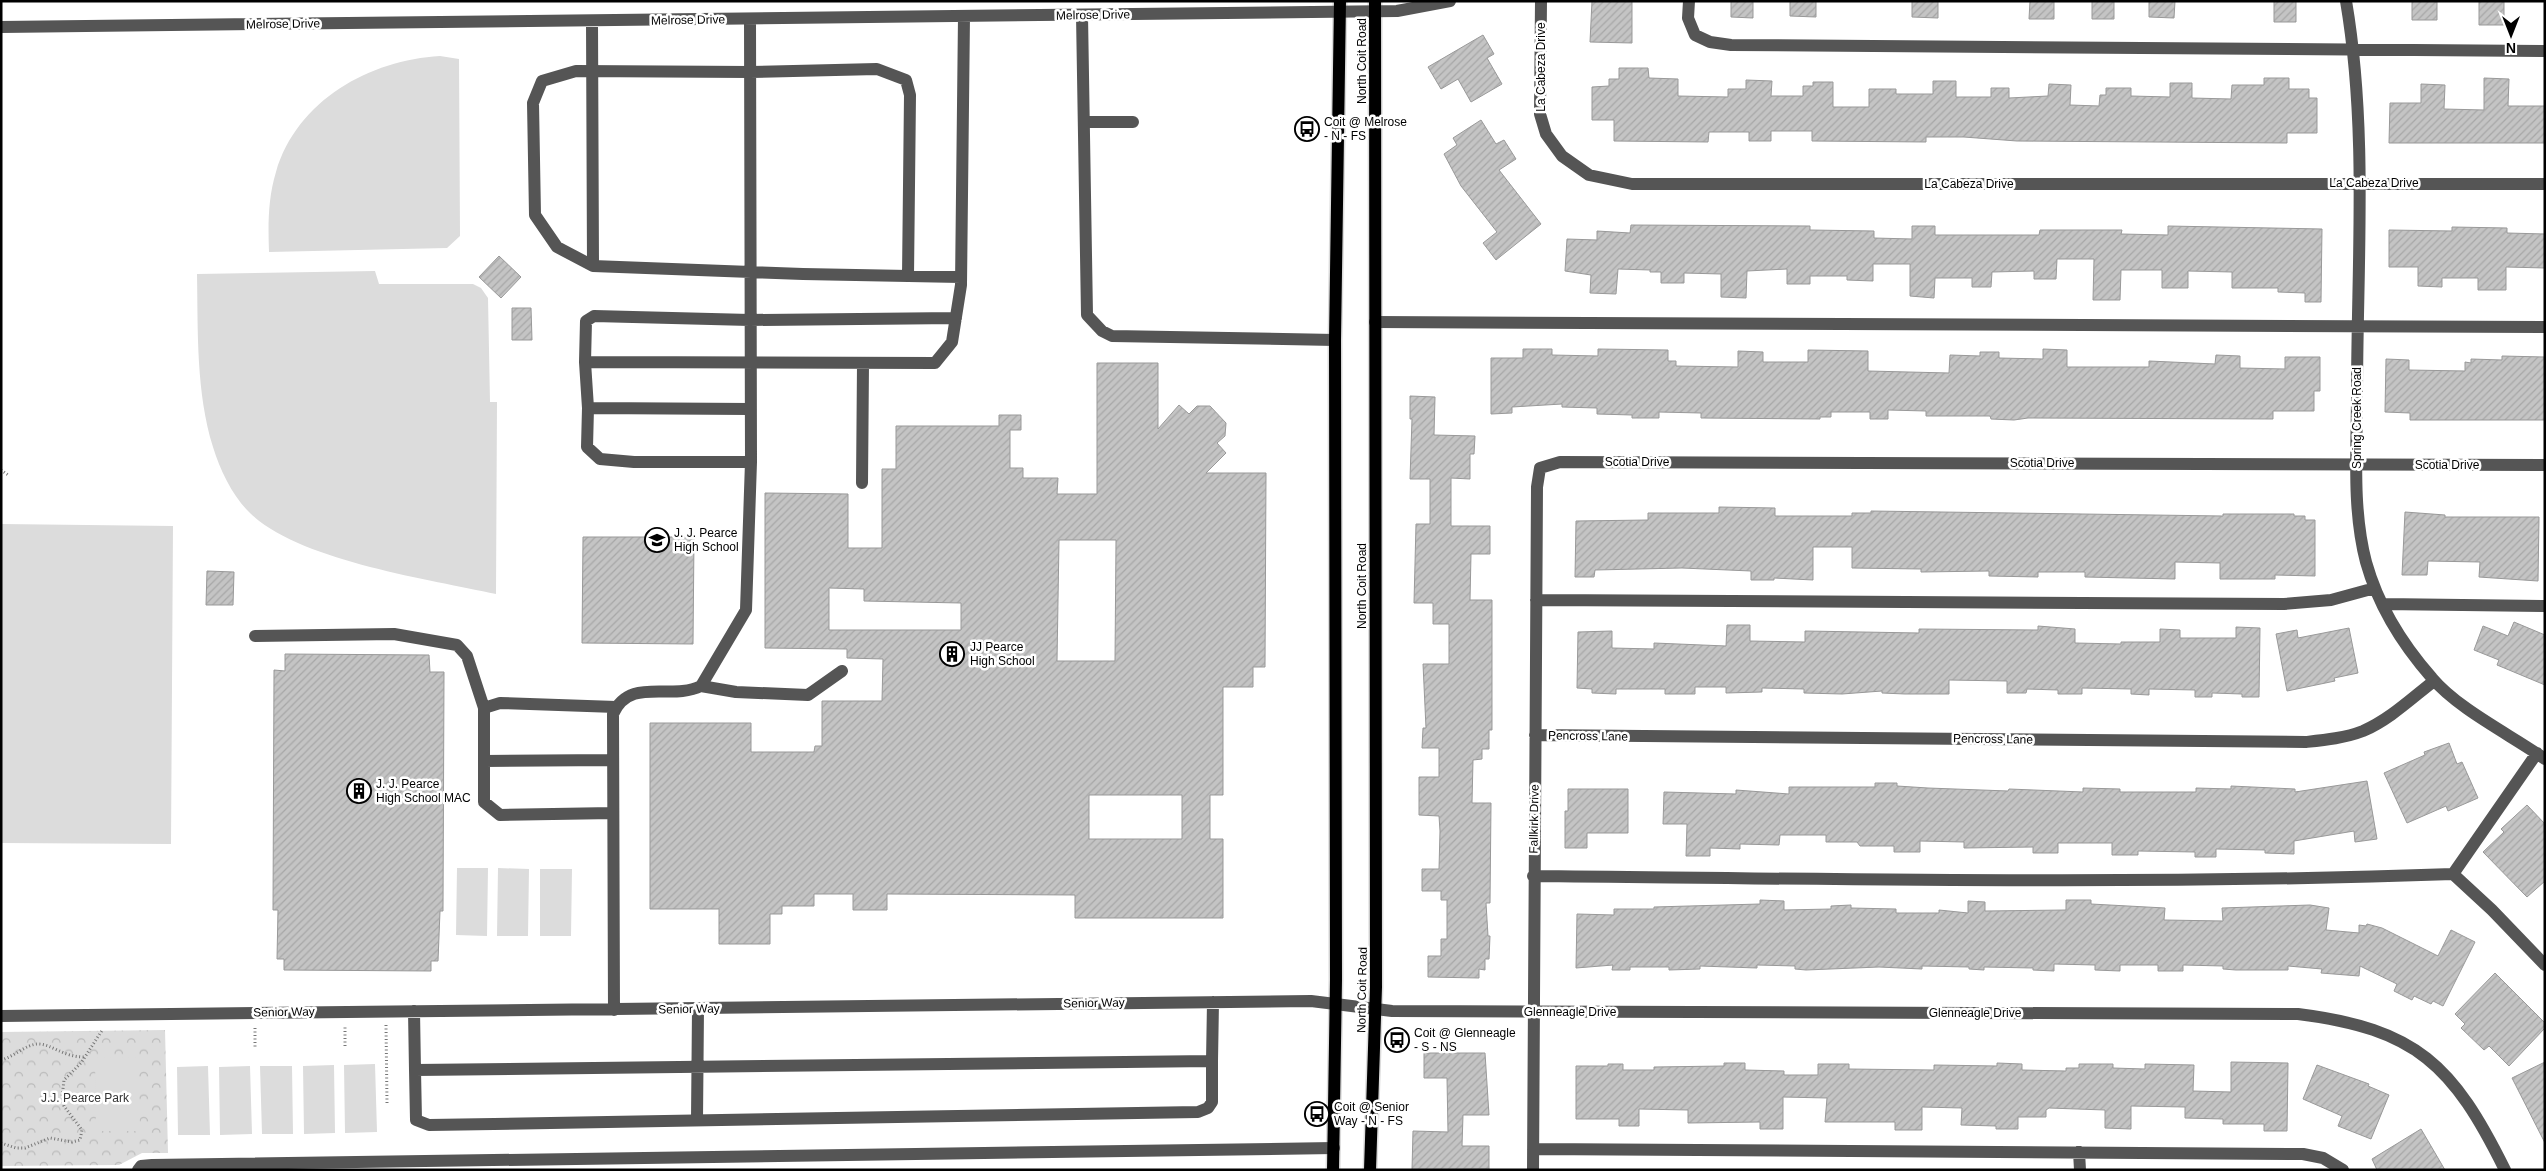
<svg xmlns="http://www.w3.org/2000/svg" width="2546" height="1171" font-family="Helvetica,sans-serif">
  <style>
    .park { fill: url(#park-crowns) }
    .pitch { fill: #dcdcdc }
    .building { fill: url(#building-hatch); stroke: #999; fill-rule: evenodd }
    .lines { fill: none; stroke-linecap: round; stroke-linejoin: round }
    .major-casing { stroke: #dbdbdb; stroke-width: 15 }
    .path { stroke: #777; stroke-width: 3; stroke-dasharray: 1 2.5; stroke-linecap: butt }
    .minor { stroke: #555; stroke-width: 12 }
    .major { stroke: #000; stroke-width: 12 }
    .labels { text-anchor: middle; stroke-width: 5; stroke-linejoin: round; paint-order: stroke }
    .street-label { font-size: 12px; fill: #000; stroke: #fff }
    .poi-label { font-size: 12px; fill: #000; stroke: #fff; text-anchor: start }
    .park-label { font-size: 12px; fill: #333; stroke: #fff }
  </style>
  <defs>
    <pattern id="park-crowns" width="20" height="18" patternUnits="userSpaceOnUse" patternTransform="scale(1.25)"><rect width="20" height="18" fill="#dcdcdc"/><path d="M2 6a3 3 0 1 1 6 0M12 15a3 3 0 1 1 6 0" fill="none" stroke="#bbb"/></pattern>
    <pattern id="building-hatch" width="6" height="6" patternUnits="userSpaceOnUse" patternTransform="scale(1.25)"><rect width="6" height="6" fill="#c4c4c4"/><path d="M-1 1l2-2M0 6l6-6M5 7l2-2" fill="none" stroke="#a7a7a7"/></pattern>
  </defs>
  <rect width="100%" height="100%" fill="#fff"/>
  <!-- park -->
  <path class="park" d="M165,1030L168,1153H142L119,1165L1,1166V1032Z"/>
  <!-- pitch -->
  <path class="pitch" d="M440,56L459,59L460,236L447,248L269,252C268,225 268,198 276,172C297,100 370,60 440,56Z
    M375,271L379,284H473L481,288L488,298L490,402H497L496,594C429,579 300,561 250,513C233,497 220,470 213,447C196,392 198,332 197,274Z
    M1,524L173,526L171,844L1,843Z
    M457,868H488L487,936L456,935Z
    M498,868L529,869L528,936H497Z
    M540,869H572L571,936H540Z
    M138,1057L140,1131H96L95,1058Z
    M375,1064L377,1132L345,1133L344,1065Z
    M334,1065L335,1133L304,1134L303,1066Z
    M208,1066L210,1135H178L177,1067Z
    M250,1066L252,1134L220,1135L219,1067Z
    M260,1066H292L293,1134H262Z"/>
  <!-- building -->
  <path class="building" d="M1592,1H1632V43L1590,42Z
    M1731,1H1753V18L1731,17Z
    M1790,1H1816V17L1790,16Z
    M1912,1H1938V18L1912,17Z
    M2030,1H2054V19H2029Z
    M2092,1H2114V19H2092Z
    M2149,1H2175L2174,18L2149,17Z
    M2274,1H2296V22H2274Z
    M2412,1H2437V20H2412Z
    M2479,1H2504V25H2479Z
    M1483,35L1494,54L1487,58L1502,84L1471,102L1458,79L1441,89L1428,67Z
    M1619,68H1648L1649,78L1678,79V96L1728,97V89H1746V80L1772,81L1771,96H1803V86H1813V82H1833V107H1869V89H1896V94H1933V81H1956V97H1991V88H2009V98L2048,96L2049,84L2071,85L2070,105L2099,106L2100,95H2106V88H2131V96L2170,97V83H2192V98L2231,99L2232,85H2264V78H2289V89H2309V98H2317V133H2287V143L2017,141L1964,137H1926V142L1812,141V131H1771V141H1749V132H1709L1708,142L1614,141V120H1592V87L1609,86V79H1619Z
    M2484,78L2509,79L2508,106H2545V143H2389L2390,103H2421V84L2445,85L2444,109L2484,110Z
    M1481,120L1496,144L1504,140L1516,159L1499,170L1541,224L1496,260L1483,243L1497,232L1461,186L1444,154L1457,145L1453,138Z
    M1631,225L1810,226V230L1874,231V238L1912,239V226H1935V235H2039L2040,230H2122L2121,234L2168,235V226L2322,229L2321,302H2305V293L2278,292V288H2232V272L2188,271V288H2162V270H2121L2120,300H2093L2094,259H2057L2056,279H2034V271L1992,272L1991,287H1972V278H1935L1934,298L1910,296V264H1873V281L1847,280V276H1810V284H1787V269L1747,271L1746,298L1721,297V274L1684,273V283H1661V272H1650V270L1618,269L1616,294L1590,293L1591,275L1565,271L1567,239L1597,240V231L1630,233Z
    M2452,227L2507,228V233L2545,234V268L2506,267V290H2478V278H2442V287L2418,286V267H2389V230L2452,231Z
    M499,256L521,277L501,298L479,277Z
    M512,308H531L532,340H512Z
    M1523,349H1552V355L1598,356V349L1668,350V361H1676V366L1738,367V351L1763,352V362H1808V350L1868,351V371L1949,373L1950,355L1980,356V352H1999V358L2043,359V349L2067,350V367H2149V361L2215,364L2216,355L2240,356V368L2285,369V357H2320V391H2314V411H2273V419L2028,418L2014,420L1991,419L1990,416H1926V411L1888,410V419H1870V412H1831V417H1820V419L1701,418V413L1659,412V418H1632V415L1597,414V408L1562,407V404L1512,407V413L1491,414V358H1523Z
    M2502,356L2545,357V420H2410V413L2385,412L2386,359L2409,360V370L2465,371V362L2471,363V359L2502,360Z
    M1097,363H1158V429L1179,405L1189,414L1197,406H1210L1226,423L1225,436L1217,443L1226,453L1206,473H1266L1265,667H1253V687H1223V795H1210V839H1223V918H1075V895L887,894V910H853V894H814V906H782V914H770V944H719V909H650V723H751V752H814L815,746H822V701H882L883,659L847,658V649L765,648V493L848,494V548H882V469H896V426H999V415H1021V430H1010V468H1023V478H1058L1057,494H1097ZM1059,540H1116L1115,661H1057ZM829,588L864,589V601L961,603V630H829ZM1089,795H1182V839H1089Z
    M1410,396L1435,397L1434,435L1475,436L1474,454H1470V479L1451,478V526H1490V554H1471L1470,600H1492V730H1489V749H1482V759L1473,760L1472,803H1491L1490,903H1486L1488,936H1490L1489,959H1485V970L1479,969V978L1428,977V956H1441V939H1447V900H1441V891H1422V869H1439L1440,831L1439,816L1419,815V777H1439V748H1422L1423,728H1426L1423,664H1449V624H1433V603H1414L1416,524H1430V479H1410L1412,419H1410Z
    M1719,507L1775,508V516H1852V513H1871V511L2223,516V514H2294V516H2305V520H2315V576L2275,575V579H2220V563L2175,562V579L2085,577V572H2038V577L1989,576V571L1921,572V569L1852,568V547H1813V580L1774,578V580H1751V571L1682,568L1595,570L1594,577H1575L1576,521L1648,520V513H1719Z
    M2405,512L2445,515V517H2539L2538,581L2479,577L2480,562L2428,561L2427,575H2402Z
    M583,537H694L693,644L582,643Z
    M207,571L234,572L233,605H206Z
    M2514,622L2545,635V685L2497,665L2499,660L2474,650L2483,626L2508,636Z
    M1727,625H1750V641L1805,642V631L1919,633V629L2038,630V626L2075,629V643L2121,644V642H2160V629L2180,630V638H2236V627L2260,628L2259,697H2242V694L2212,693V697H2195V690L2149,689V695L2131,694V689L2082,688V694H2058V690L2027,689L2026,693H2007V681L1949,680V694H1905L1882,693V691L1842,694L1804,693V689L1762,688V692L1726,693V687H1695V694H1665V689H1616V694L1592,693V689L1577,688L1578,632L1612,631V648L1654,649V643L1726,646Z
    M2349,628L2358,673L2334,678L2335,681L2287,691L2276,634L2297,630L2298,638Z
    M285,654L429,655L430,672H444L443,911H440L438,961H431V971L284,970V959H277L278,910H273L274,670L285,671Z
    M2449,743L2457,764L2462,762L2478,798L2448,811L2446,806L2407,823L2384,773L2425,755L2424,752Z
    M2367,781L2377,839L2355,842L2354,831L2294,841V854L2265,853V850L2216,849V857H2195V852L2138,851V855H2112V843H2058V853H2033V847L1964,848V842L1920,841V852H1894V846H1860L1857,842H1826V835H1780L1779,845L1740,844V849L1710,848V856H1686L1687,824H1663L1664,792L1736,794V790L1789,794V787H1875V783H1897V786L1928,788L2008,791L2009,789L2083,792V788L2120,789V792H2196V788L2231,789V786L2295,789V792Z
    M1568,789H1628V833H1587V848H1565V811H1568Z
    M2527,805L2545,824V881L2527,897L2483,852L2504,832L2501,829Z
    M1760,900L1784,901V910L1831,909V906L1851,905V908L1896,909V913H1939V910L1968,913V901L1985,902V911L2066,910V900H2091V904L2165,908L2164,920L2223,921L2222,908L2310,905L2329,908L2326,930L2359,933V925L2366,926L2367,924L2382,928L2438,956L2451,930L2475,942L2443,1006L2433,1001L2431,1004L2414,996L2412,1000L2394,991L2397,984L2360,966L2359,976L2321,973L2322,969L2288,966V970H2236L2223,969V966L2183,965V971H2158V965H2120V971L2095,970V965L2054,964V971L2033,970V968L1984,967V970L1969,969V967L1922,966V969L1879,967L1806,970L1795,969V966L1757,965V968L1700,966V969L1669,970V967H1630V970H1612L1613,965L1576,968L1577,914L1614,915V909H1654V907L1760,904Z
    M2495,973L2545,1023V1028L2509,1066L2489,1046L2484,1050L2461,1028L2465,1024L2455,1014Z
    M1424,1053H1485L1489,1115H1463L1462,1146H1489V1169L1412,1170L1413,1131L1448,1132L1447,1078H1424Z
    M2231,1062L2288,1063L2287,1131H2264V1124H2223V1119L2185,1118V1107L2131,1106V1129L2105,1128V1110L2049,1108L2046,1110V1117H2018V1129H1996V1126L1961,1125L1962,1108L1922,1107V1130H1895V1122H1825L1827,1098L1783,1097V1129H1760V1122L1688,1123V1110L1639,1109V1126H1619V1119H1576V1066H1608V1064H1623V1070H1654V1067L1724,1066V1063H1745V1070L1784,1071V1075H1818V1064H1849V1069L1934,1070V1065L1997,1066V1063L2022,1064V1070L2066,1071V1068H2079V1064H2113V1068L2145,1069V1064L2194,1065L2193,1091L2231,1092Z
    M2545,1062V1143L2512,1078Z
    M2317,1065L2369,1084L2368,1086L2389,1095L2371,1139L2338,1126L2342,1116L2303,1099Z
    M2421,1129L2445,1170H2377L2372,1159Z"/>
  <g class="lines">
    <defs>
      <path id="major" d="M1333,1170L1336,980L1335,340L1340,1
        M1370,1170L1376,987L1375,1"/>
    </defs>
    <!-- major casing -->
    <use href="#major" class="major-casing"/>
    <!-- path -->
    <path class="path" d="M1,470L8,475
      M386,1025L387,1103
      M255,1028V1047
      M345,1046V1025
      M1,1060C14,1057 26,1044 38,1044C52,1044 63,1057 84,1057
      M1,1143L16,1148H25L50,1138L72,1142L80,1140L82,1130L64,1106L62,1097L64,1080L81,1063L103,1029"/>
    <!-- minor -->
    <path class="minor" d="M1541,1L1540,114L1546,134L1562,156L1589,175L1632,184H2545
      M1689,1L1688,18L1695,35L1710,42L1731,45L2545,51
      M2346,1C2368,130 2357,265 2357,395C2357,450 2352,509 2366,562C2378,605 2403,645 2432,678C2458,709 2511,735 2545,759
      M1082,15L1087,315L1102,331L1112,336L1335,340
      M592,21L593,266
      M1,27L1397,11L1450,1
      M1084,122H1133
      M908,276L910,95L906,80L877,69L750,72L576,71L542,81L533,103L535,215L557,247L593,266L803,274L961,277
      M1375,322L2545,327
      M585,362L586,321L594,316L750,320L956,318
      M588,408L587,447L600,459L634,462H751
      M750,409L588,408L585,362L935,363L952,342L961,285L964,16
      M862,483L863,364
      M1536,600L2284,604L2331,600L2375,588
      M2383,604L2545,606
      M255,636L394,634L457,645L467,656L484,708
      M701,686L736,692L808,695L842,671
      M1535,735L2306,742C2325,740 2345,738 2363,731C2389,720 2412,698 2434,681
      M2537,753L2453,874L2492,910L2545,965
      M484,761L613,760
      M613,813L500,815L484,802V708L500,703L616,707
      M1533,876C1840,879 2147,885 2453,874
      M614,1010L613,714C630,676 671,701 701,686L746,610L751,462L750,19
      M414,1011L415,1070
      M1,1016L1311,1001L1392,1011L2298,1014C2417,1029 2453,1065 2505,1170
      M1212,1061V1102L1208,1108L1198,1112L429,1125L416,1120L415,1070Z
      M1212,1061L1213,1002
      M697,1119L698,1009
      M1533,1149L2303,1154L2323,1158L2343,1170
      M2079,1152L2080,1170
      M138,1170L141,1166L152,1165L1334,1148
      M1533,1170L1537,487L1540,468L1560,462L2545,465"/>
    <!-- major -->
    <use href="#major" class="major"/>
  </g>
  <!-- icons -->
  <defs>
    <symbol id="bus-ring" viewBox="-11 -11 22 22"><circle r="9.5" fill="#fff" stroke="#000" stroke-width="1.5"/><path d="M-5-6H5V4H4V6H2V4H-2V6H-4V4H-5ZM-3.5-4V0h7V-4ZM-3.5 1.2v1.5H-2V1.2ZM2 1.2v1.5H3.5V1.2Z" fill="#000"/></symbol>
    <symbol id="school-ring" viewBox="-11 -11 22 22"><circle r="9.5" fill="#fff" stroke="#000" stroke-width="1.5"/><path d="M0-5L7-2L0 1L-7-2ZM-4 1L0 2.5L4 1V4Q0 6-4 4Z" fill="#000"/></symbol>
    <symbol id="building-ring" viewBox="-11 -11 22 22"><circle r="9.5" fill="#fff" stroke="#000" stroke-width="1.5"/><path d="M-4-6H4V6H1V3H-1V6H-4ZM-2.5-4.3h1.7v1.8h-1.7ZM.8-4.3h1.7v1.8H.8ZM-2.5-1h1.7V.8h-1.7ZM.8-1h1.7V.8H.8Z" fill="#000"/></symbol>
  </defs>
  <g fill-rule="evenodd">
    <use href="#bus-ring" x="1293" y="115" width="28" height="28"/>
    <use href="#school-ring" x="643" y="526" width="28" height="28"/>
    <use href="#building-ring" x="938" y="640" width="28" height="28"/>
    <use href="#building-ring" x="345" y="777" width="28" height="28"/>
    <use href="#bus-ring" x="1383" y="1026" width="28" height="28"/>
    <use href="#bus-ring" x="1303" y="1100" width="28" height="28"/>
  </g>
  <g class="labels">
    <!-- street labels -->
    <g class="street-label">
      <text transform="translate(1093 15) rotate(-1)" y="4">Melrose Drive</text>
      <text transform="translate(688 20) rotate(-1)" y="4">Melrose Drive</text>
      <text transform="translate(283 24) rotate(-1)" y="4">Melrose Drive</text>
      <text transform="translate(1362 61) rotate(-90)" y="4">North Coit Road</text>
      <text transform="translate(1541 67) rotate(-90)" y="4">La Cabeza Drive</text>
      <text x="2374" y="187">La Cabeza Drive</text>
      <text x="1969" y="188">La Cabeza Drive</text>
      <text transform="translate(2357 418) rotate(-90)" y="4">Spring Creek Road</text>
      <text x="1637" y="466">Scotia Drive</text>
      <text x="2042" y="467">Scotia Drive</text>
      <text x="2447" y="469">Scotia Drive</text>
      <text transform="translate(1362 586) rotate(-90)" y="4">North Coit Road</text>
      <text transform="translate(1588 736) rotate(1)" y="4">Pencross Lane</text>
      <text transform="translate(1993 739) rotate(1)" y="4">Pencross Lane</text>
      <text transform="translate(1534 819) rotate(-89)" y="4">Fallkirk Drive</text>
      <text transform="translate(1362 990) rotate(-89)" y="4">North Coit Road</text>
      <text transform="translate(1094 1003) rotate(-1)" y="4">Senior Way</text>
      <text transform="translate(689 1009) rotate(-1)" y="4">Senior Way</text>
      <text transform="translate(284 1012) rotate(-1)" y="4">Senior Way</text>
      <text x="1570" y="1016">Glenneagle Drive</text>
      <text x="1975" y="1017">Glenneagle Drive</text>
    </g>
    <!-- poi labels -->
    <g class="poi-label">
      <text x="1324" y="126">Coit @ Melrose<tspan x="1324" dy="14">- N - FS</tspan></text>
      <text x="674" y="537">J. J. Pearce<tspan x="674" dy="14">High School</tspan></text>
      <text x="970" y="651">JJ Pearce<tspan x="970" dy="14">High School</tspan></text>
      <text x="376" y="788">J. J. Pearce<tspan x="376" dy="14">High School MAC</tspan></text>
      <text x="1414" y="1037">Coit @ Glenneagle<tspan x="1414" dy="14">- S - NS</tspan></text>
      <text x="1334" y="1111">Coit @ Senior<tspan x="1334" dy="14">Way - N - FS</tspan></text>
    </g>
    <!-- park labels -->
    <g class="park-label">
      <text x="85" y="1102">J.J. Pearce Park</text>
    </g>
  </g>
  <!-- border -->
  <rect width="2546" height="1171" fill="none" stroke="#000000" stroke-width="5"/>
  <!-- north arrow -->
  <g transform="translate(2511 35) rotate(180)" stroke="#ffffff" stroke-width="4" paint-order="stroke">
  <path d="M0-4L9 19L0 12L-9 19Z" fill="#000000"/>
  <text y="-8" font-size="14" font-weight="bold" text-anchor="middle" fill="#000000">N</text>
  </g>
</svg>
